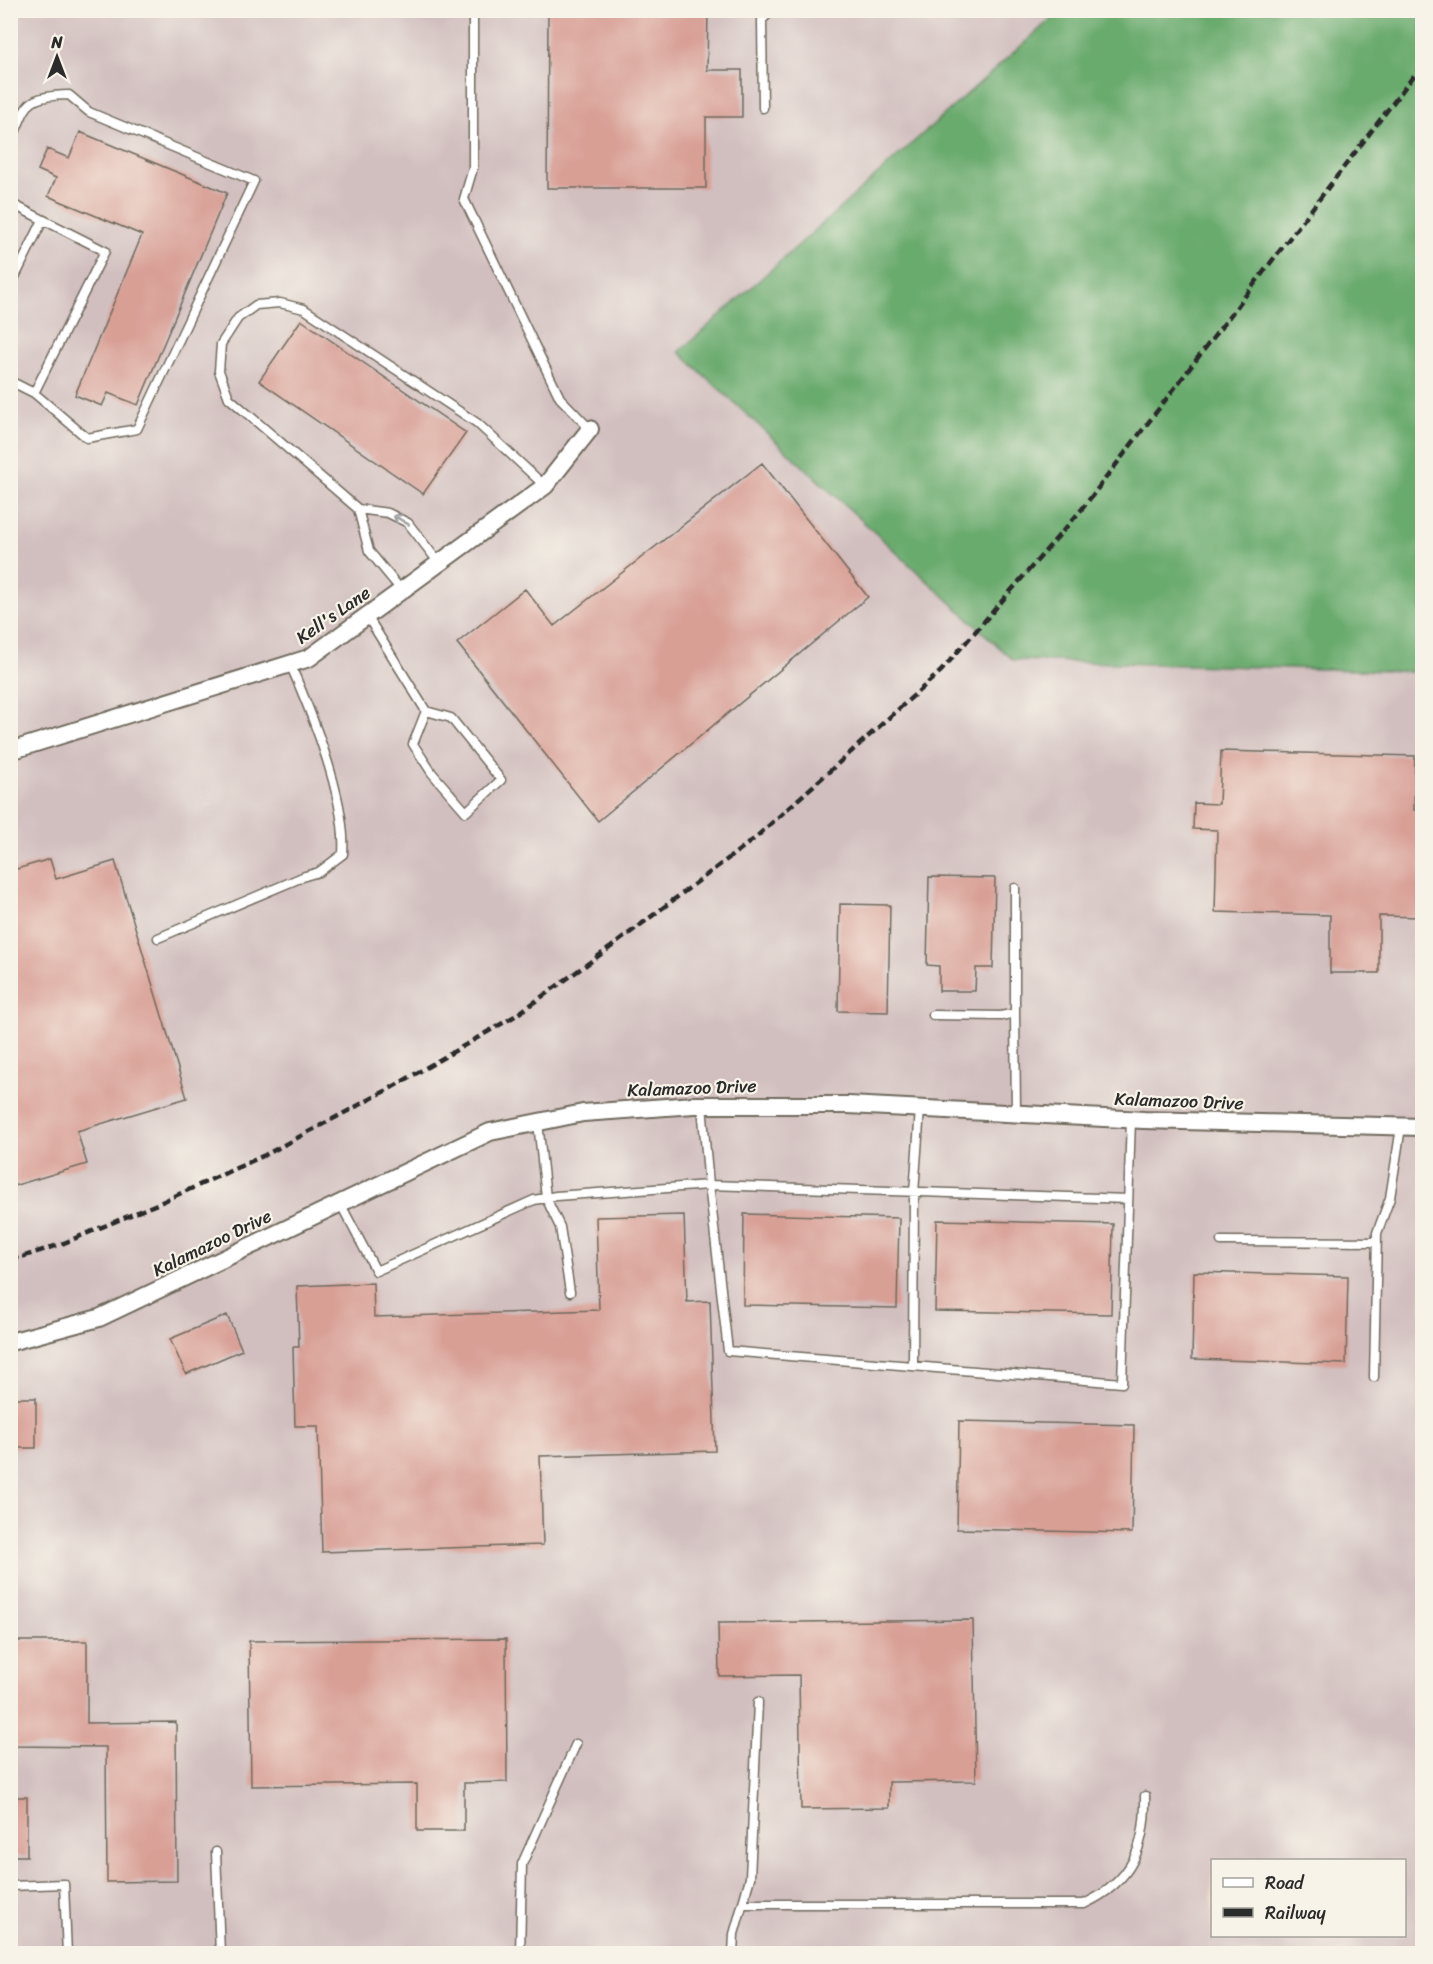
<svg xmlns="http://www.w3.org/2000/svg" width="1433" height="1964" font-family="Sriracha,sans-serif">
  <style>
    .industrial { fill: #d1bfbf; fill-rule: evenodd }
    .forest { fill: #69aa6d; stroke: #4a6a4c; stroke-width: 1.5 }
    .building { fill: #d89f95 }
    .lines { fill: none; stroke-linecap: round; stroke-linejoin: round }
    .lane-casing { stroke: #6f695d; stroke-width: 11 }
    .street-casing { stroke: #6f695d; stroke-width: 20 }
    .lane { stroke: #fff; stroke-width: 8 }
    .street { stroke: #fff; stroke-width: 16 }
    .rail { stroke: #2b2b2b; stroke-width: 4.5; stroke-dasharray: 9 4.5; stroke-linecap: butt }
    .oneway { stroke: #a0a0a0 }
    .labels { text-anchor: middle; stroke-width: 4.5; stroke-linejoin: round; paint-order: stroke }
    .street-label { font-size: 18px; fill: #2b2b2b; stroke: #f7f3e8 }
  </style>
  <rect width="100%" height="100%" fill="#f7f3e8"/>
  <filter id="ink" filterUnits="userSpaceOnUse"><feTurbulence type="fractalNoise" baseFrequency=".0167" numOctaves="2"/><feDisplacementMap in="SourceGraphic" scale="12" xChannelSelector="R" yChannelSelector="G"/><feConvolveMatrix kernelMatrix="1 2 1 2 8 2 1 2 1" color-interpolation-filters="sRGB"/></filter>
  <filter id="wash" filterUnits="userSpaceOnUse"><feTurbulence type="fractalNoise" baseFrequency=".008" numOctaves="4" result="noise"/><feDisplacementMap in="SourceGraphic" scale="24" xChannelSelector="R" yChannelSelector="G"/><feGaussianBlur stdDeviation="1.35" result="paint"/><feColorMatrix in="noise" values="0 0 0 0 0 0 0 0 0 0 0 0 0 0 0 0 0 1.4 0 .05"/><feComposite in="paint" operator="in"/></filter>
  <g filter="url(#wash)">
    <rect width="100%" height="100%" fill="#ecddba"/>
    <!-- industrial -->
    <path class="industrial" d="M11,11H1061L679,352L1013,660L1422,672V1953L11,1954ZM1212,1860H1404V1936H1212Z"/>
    <!-- forest -->
    <path class="forest" d="M1061,10L1422,11V672L1013,660L679,352Z"/>
    <g id="blocks">
      <!-- building -->
      <path class="building" d="M548,10H708L707,70H742V117H706V188H547Z
        M80,132L227,193L138,405L108,393L102,406L75,395L142,235L48,196L56,178L38,170L47,149L69,158Z
        M301,320L466,433L423,494L259,381Z
        M762,463L868,597L598,821L457,643L525,589L554,626Z
        M1221,751L1415,756L1414,810H1422V917L1379,916V973H1330V915L1215,912L1217,830L1193,829L1194,803L1219,804Z
        M50,859L56,879L115,861L187,1098L77,1131L87,1164L10,1187V871Z
        M929,877L995,878L993,968H976L975,991H939V966L927,965Z
        M840,904L890,905L888,1012L838,1011Z
        M744,1214L899,1218L897,1308L743,1305Z
        M684,1215L687,1302L710,1301L715,1451L540,1456L543,1545L322,1552L318,1426H295L293,1347H299L297,1286L373,1283L374,1317L599,1310L596,1217Z
        M937,1220L1113,1224L1111,1314L935,1311Z
        M1194,1272L1348,1276L1346,1364L1192,1359Z
        M227,1315L242,1350L186,1374L170,1339Z
        M10,1398H36V1448H10Z
        M959,1421L1134,1425L1132,1533L957,1529Z
        M973,1620L976,1781L889,1782V1808L801,1809L799,1675L719,1676L718,1623Z
        M506,1639L507,1782L464,1783V1831H417V1784L251,1786L249,1641Z
        M10,1641H87V1723L176,1722L177,1881L107,1882L106,1747L10,1746Z
        M10,1797H27V1856H10Z"/>
    </g>
  </g>
  <g filter="url(#ink)">
    <use href="#blocks" fill-opacity="0" stroke="#6f695d" stroke-width="1.5"/>
    <g class="lines">
      <defs>
        <path id="lane" d="M473,10V168L464,199L560,398L590,429
          M763,108L762,20L772,10
          M10,144C28,105 22,96 69,95L89,112L254,181L137,429L87,438L34,393L10,381
          M10,203L105,251L34,393
          M10,287L43,220
          M358,509L229,398L219,371L221,344L238,318L256,305L280,303L304,309L477,423L545,486
          M402,591L369,551L358,509L388,513L408,523L439,563
          M367,616L426,711L451,718L501,780L466,812L432,773L413,744L426,711
          M158,938L305,876L319,872L343,854C347,801 312,714 290,664
          M1015,1013L1016,1114
          M933,1015L1001,1016L1015,1013V888
          M702,1105L708,1175L728,1351L1122,1383L1131,1119
          M538,1122L546,1198L560,1227L570,1292
          M340,1203L376,1271L534,1200L556,1196L709,1185L1128,1199
          M1221,1241L1377,1242
          M913,1366L914,1193L920,1109
          M1374,1377L1377,1233L1390,1198L1401,1127
          M216,1852L220,1954
          M10,1886L64,1884L67,1954
          M743,1904H1084C1132,1882 1146,1847 1145,1796
          M520,1954L522,1864L576,1744
          M733,1954L734,1934L750,1878L758,1702"/>
        <path id="street" d="M10,751L309,658L545,486L590,429
          M10,1342L99,1318L490,1132L583,1113L694,1105H848L1144,1120L1422,1127"/>
      </defs>
      <!-- lane casing -->
      <use href="#lane" class="lane-casing"/>
      <!-- street casing -->
      <use href="#street" class="street-casing"/>
      <!-- lane -->
      <use href="#lane" class="lane"/>
      <!-- street -->
      <use href="#street" class="street"/>
      <!-- rail -->
      <path class="rail" d="M10,1261L64,1243L164,1201L265,1155L391,1088L515,1016L611,947L754,839L941,671L1082,509L1422,65"/>
    </g>
    <!-- one-way arrows -->
    <defs><path id="oneway-shaft" d="M-6 0H5M1.5-3L5.5 0L1.5 3" fill="none" stroke-width="1.6" stroke-linecap="round" stroke-linejoin="round" transform="scale(1.5)"/></defs>
    <use class="oneway" href="#oneway-shaft" transform="translate(401 520) rotate(-149)"/>
  </g>
  <g class="labels">
    <!-- street labels -->
    <g class="street-label">
      <text transform="translate(333 615) rotate(-35)" y="6">Kell's Lane</text>
      <text transform="translate(692 1088) rotate(-2)" y="6">Kalamazoo Drive</text>
      <text transform="translate(1179 1101) rotate(2)" y="6">Kalamazoo Drive</text>
      <text transform="translate(212 1243) rotate(-26)" y="6">Kalamazoo Drive</text>
    </g>
  </g>
  <!-- margin -->
  <rect width="1433" height="1964" fill="none" stroke="#f7f3e8" stroke-width="36"/>
  <!-- legend -->
  <rect x="1211" y="1859" width="195" height="78" fill="#f7f3e8" stroke="#a5a39c" stroke-width="1.5"/>
  <rect x="1223" y="1878" width="30" height="9" fill="#ffffff" stroke="#a5a39c" stroke-width="1.5"/>
  <text x="1265" y="1889" font-size="18" fill="#2b2b2b">Road</text>
  <rect x="1223" y="1908" width="30" height="9" fill="#2b2b2b" stroke="#a5a39c" stroke-width="1.5"/>
  <text x="1265" y="1919" font-size="18" fill="#2b2b2b">Railway</text>
  <!-- north arrow -->
  <g transform="translate(57 57)" stroke="#f7f3e8" stroke-width="4.5" paint-order="stroke">
  <path d="M0-4.5L10 22L0 15L-10 22Z" fill="#2b2b2b"/>
  <text y="-9" font-size="16" font-weight="bold" text-anchor="middle" fill="#2b2b2b">N</text>
  </g>
</svg>
